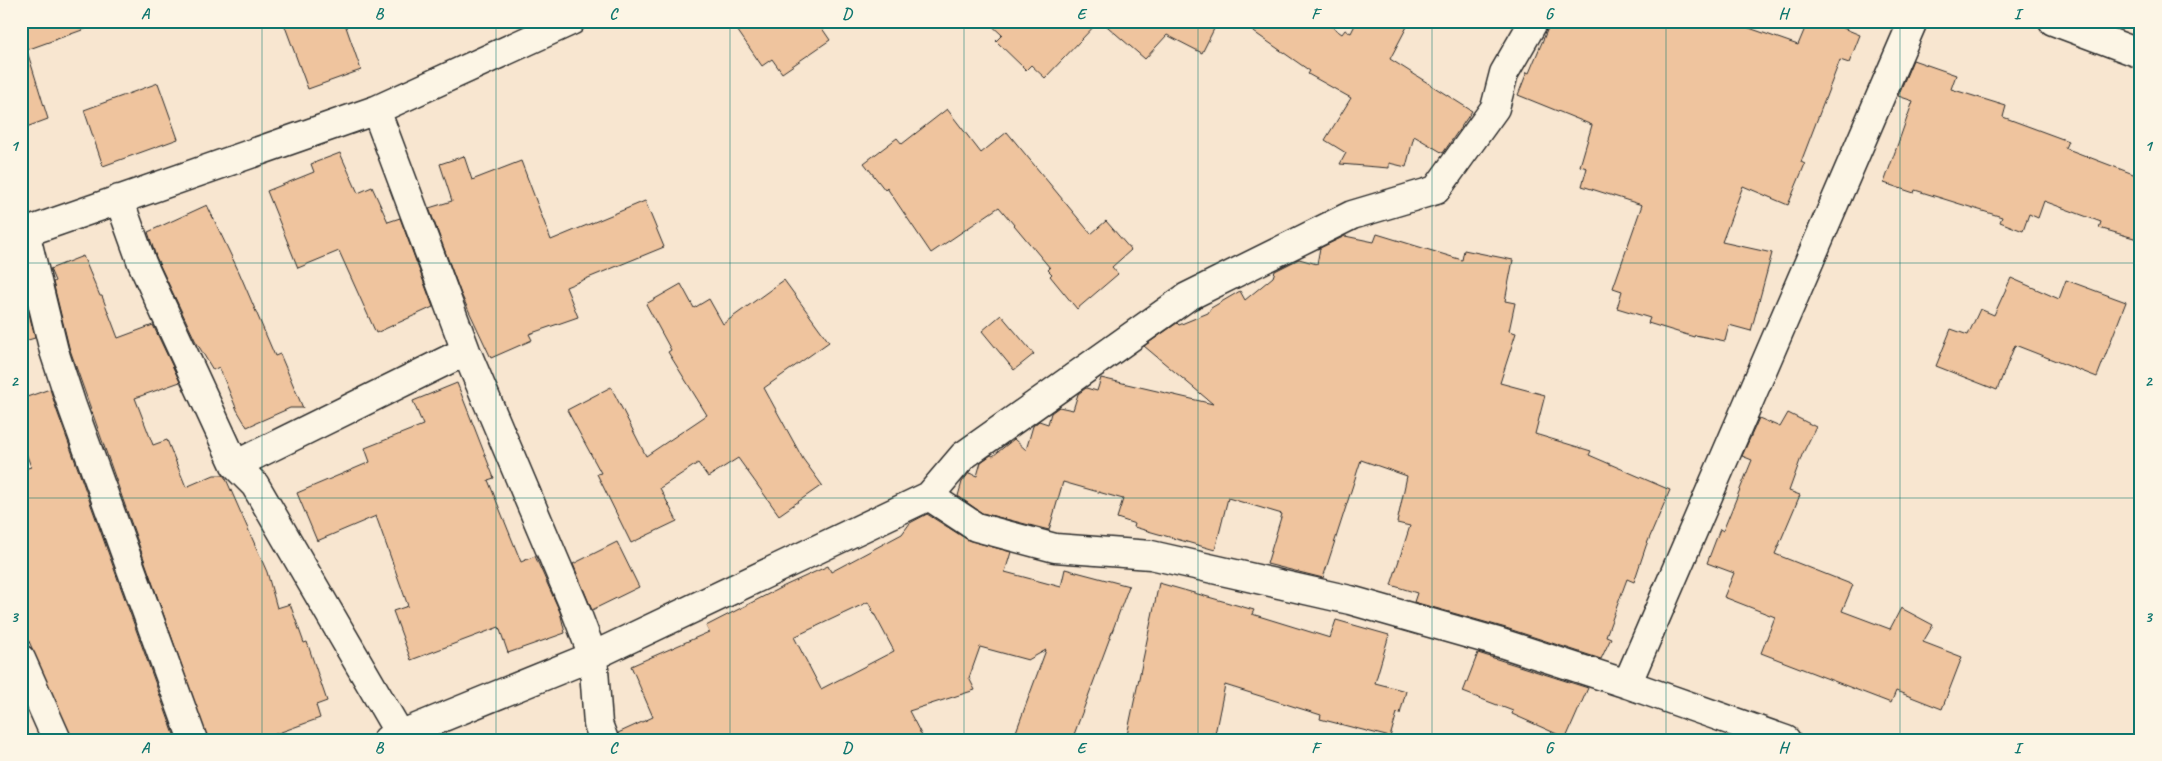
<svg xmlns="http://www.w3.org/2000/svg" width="2162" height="761" font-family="Caveat,sans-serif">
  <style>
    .building { fill: #efc49e; stroke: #2b2b2b; fill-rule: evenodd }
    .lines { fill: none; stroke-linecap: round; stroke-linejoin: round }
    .minor-casing { stroke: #2b2b2b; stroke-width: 31 }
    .minor { stroke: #fcf5e5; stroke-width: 28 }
    .grid { fill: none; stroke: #0f766e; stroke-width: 1; stroke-opacity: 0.55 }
    .neatline { fill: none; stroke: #0f766e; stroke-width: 2 }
    .grid-label { font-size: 16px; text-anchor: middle; font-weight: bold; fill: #0f766e }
  </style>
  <rect width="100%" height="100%" fill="#f8e6d0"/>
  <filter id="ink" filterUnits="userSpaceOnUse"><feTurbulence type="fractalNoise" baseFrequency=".02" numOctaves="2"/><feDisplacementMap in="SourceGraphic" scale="10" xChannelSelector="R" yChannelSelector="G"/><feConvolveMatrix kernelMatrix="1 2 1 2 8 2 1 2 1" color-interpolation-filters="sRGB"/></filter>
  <g filter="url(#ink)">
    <!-- building -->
    <path class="building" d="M21,21H95L96,25L21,52Z
      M283,21H344L361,70L308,89Z
      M731,21H817L830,40L782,73L772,59L762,66Z
      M987,21H1099L1045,78L1031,65L1026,70L996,41L1002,35Z
      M1101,21H1218L1202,53L1167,35L1145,59Z
      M1238,21H1323L1342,34L1345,30L1351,33L1357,21H1410L1390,59L1472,111L1443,153L1414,136L1406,167L1389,163V168L1340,164L1346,153L1325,140L1351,98L1308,74L1310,71Z
      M1551,21H1729L1798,45L1808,21H1826L1860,35L1849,63L1840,60L1801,162L1805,164L1788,205L1743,186L1722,242L1772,253L1751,331L1729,325L1725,341L1695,335L1694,337L1648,323L1650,318L1617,308L1622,291L1613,288L1642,205L1582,186L1587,168L1580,166L1592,125L1518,95L1527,72L1529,73Z
      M27,51L48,119L21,129V52Z
      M1913,60L1956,75L1951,89L2006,106L2003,117L2068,141L2065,148L2141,177V240L2099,228L2101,222L2044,201L2038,218L2029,214L2023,231L2000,222L2002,217L1915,190L1914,193L1884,183L1913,101L1898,96Z
      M158,83L178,139L103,166L84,110Z
      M947,109L981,153L1007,132L1091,234L1106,221L1131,250L1112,267L1118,274L1077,309L1050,276L1052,274L1048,270L1050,268L999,207L931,253L887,188L885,190L864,163L897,138L902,144Z
      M340,153L358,193L372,187L388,222L400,218L433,307L376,333L339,251L298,268L267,191L314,172L311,164Z
      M464,156L472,180L521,161L551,240L645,201L664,247L566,287L578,317L529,334L532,340L491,358L461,294L429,208L452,201L440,164Z
      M207,205L239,272L275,356L280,354L303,408H290L247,427L237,410L219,367L213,370L195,340L156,257L148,232Z
      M1377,234L1462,260L1464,250L1513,260L1505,301L1515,303L1509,331L1516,333L1500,383L1545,395L1535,434L1591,451L1589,455L1670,490L1646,546L1634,582L1627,579L1606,636L1611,638L1601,659L1506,628L1414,602L1417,593L1391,585L1410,526L1397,523L1407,476L1361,460L1323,578L1267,564L1282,514L1228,498L1215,550L1134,527L1135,524L1117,518L1123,499L1063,482L1049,530L982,513L958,496L962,482L969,473L977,476L981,462L991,455L993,456L1014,439L1026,450L1033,426L1039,421L1048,424L1051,413L1059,407L1073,410L1078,394L1086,388L1097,391L1101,378L1213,404L1144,346L1177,323L1179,325L1208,313L1211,308L1240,291L1245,300L1273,277L1275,271L1299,259L1317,264L1320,248L1345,236L1374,242Z
      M83,256L100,296H102L118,338L153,325L180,382L135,398L153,445L167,440L186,487L214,475H223L226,479L267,572L277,608L290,604L304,643L307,642L327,701L316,705L320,718L259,740H208L69,347L53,282L55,281L50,269Z
      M2011,278L2059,299L2066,280L2126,302L2097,377L2015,345L1997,390L1936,366L1951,329L1968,335L1980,309L1994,315Z
      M784,280L829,342L764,388L803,459L822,485L779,515L738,458L708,477L698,463L660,488L677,521L631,543L597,474L601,473L567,410L611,387L646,456L707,415L668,352L671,350L646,304L681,284L694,308L709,299L723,324Z
      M27,305L35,338L21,342V307Z
      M1001,315L1034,354L1014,370L982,331Z
      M457,383L494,478L488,480L521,562L535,556L560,612L565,633L508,653L499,627L411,660L393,611L408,606L376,516L317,541L297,493L370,462L365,448L423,425L413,401Z
      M50,389L57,411L176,740H72L21,623V470L31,467L21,439V399Z
      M1788,413L1816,427L1802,455L1789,491L1800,495L1775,554L1853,585L1842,611L1890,629L1901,608L1933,625L1923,642L1962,657L1942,709L1896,691L1891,703L1761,653L1775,617L1724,597L1734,573L1707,563L1720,529L1723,531L1752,460L1742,456L1759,418L1780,427Z
      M927,514L968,540L1011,552L1005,572L1061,587L1065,569L1129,586L1072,740H1013L1046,650L1028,660L980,647L969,678L975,690L909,711L924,740H619L618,733L653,717L631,666L709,632L706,626L782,587L828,566L831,572L902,534L910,523ZM868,602L894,651L821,689L794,637Z
      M617,542L639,587L592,610L573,564Z
      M1159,583L1254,610L1252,614L1330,638L1336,620L1389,635L1375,683L1406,691L1400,714L1397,713L1390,737L1320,719L1321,715L1225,685L1215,734L1212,733L1211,740H1126Z
      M1478,653L1588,688L1566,738L1512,714L1513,711L1463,692Z"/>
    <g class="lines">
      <defs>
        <path id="minor" d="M2053,21L2141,54
          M376,110L466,351L574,606L593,656L598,724L604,740
          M119,199L142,263L235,465L255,485L399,733
          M25,232L54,351L72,406L193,740
          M21,234L376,110L571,21
          M235,465L466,351
          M929,496L976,527L1055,548L1151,555L1350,600L1501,643L1627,684L1786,740
          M21,659L57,740
          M1627,684L1913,21
          M387,740L593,656L929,496L963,456L1187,297L1352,215L1436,190L1495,108L1504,73L1534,21"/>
      </defs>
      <!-- minor casing -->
      <use href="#minor" class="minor-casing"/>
      <!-- minor -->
      <use href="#minor" class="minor"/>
    </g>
  </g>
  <!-- grid -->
  <path class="grid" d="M262,21V740M496,21V740M730,21V740M964,21V740M1198,21V740M1432,21V740M1666,21V740M1900,21V740M21,263H2141M21,498H2141"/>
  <!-- margin -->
  <rect width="2162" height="761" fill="none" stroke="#fcf5e5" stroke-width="55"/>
  <rect x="28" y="28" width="2106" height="706" class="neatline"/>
  <g class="grid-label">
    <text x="145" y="19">A</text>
    <text x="379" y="19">B</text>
    <text x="613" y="19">C</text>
    <text x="847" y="19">D</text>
    <text x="1081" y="19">E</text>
    <text x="1315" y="19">F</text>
    <text x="1549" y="19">G</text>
    <text x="1783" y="19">H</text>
    <text x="2017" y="19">I</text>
    <text x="14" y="151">1</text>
    <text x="2148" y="151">1</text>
    <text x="14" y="386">2</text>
    <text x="2148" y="386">2</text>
    <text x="14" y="622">3</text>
    <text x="2148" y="622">3</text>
    <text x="145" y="753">A</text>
    <text x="379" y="753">B</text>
    <text x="613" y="753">C</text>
    <text x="847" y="753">D</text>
    <text x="1081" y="753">E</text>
    <text x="1315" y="753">F</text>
    <text x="1549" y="753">G</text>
    <text x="1783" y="753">H</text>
    <text x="2017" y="753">I</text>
  </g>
</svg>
